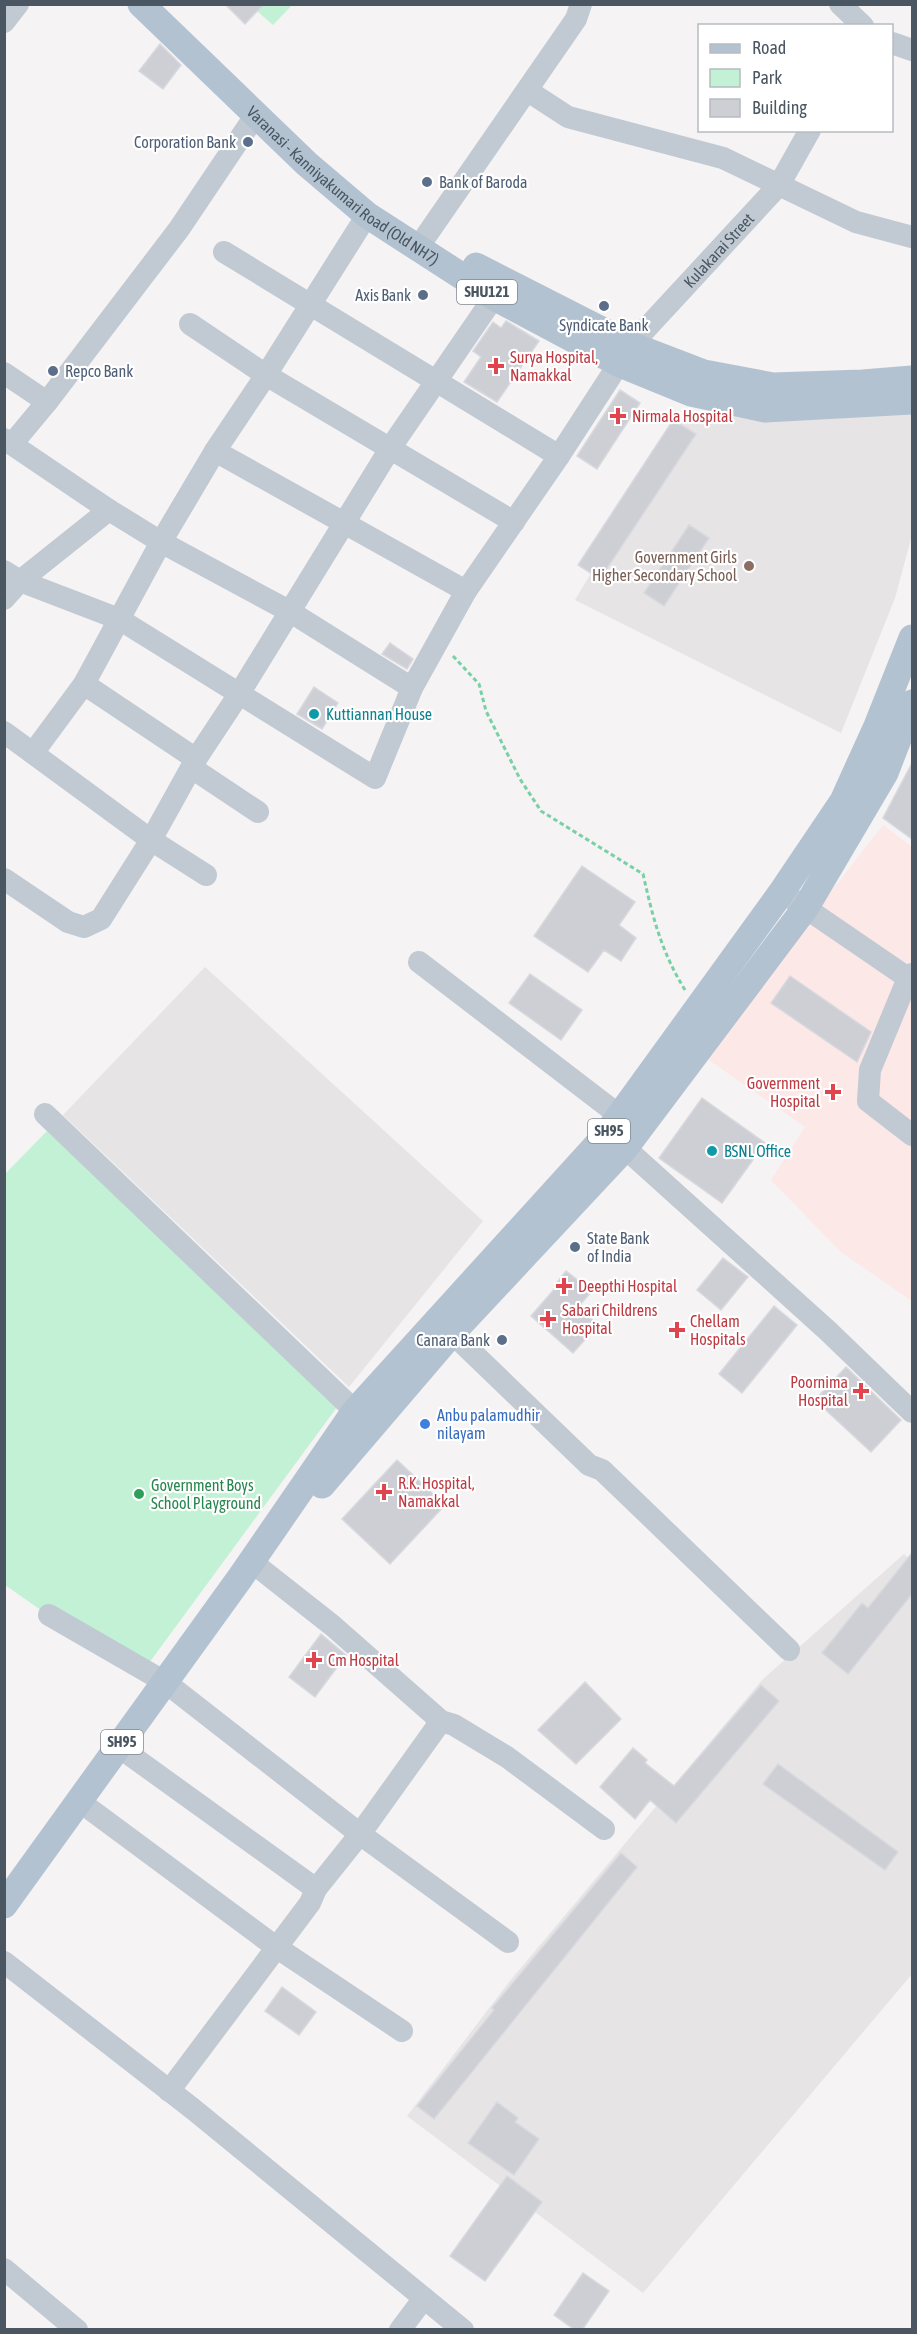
<svg xmlns="http://www.w3.org/2000/svg" width="917" height="2334" font-family="'Asap Condensed',sans-serif">
  <style>
    .education { fill: #e6e4e5 }
    .medical { fill: #fce8e6 }
    .green { fill: #c3f1d5 }
    .building { fill: #cdcfd5; stroke: #d7d9de; stroke-width: 1.5 }
    .lines { fill: none; stroke-linecap: round; stroke-linejoin: round }
    .path { stroke: #7ad0a6; stroke-width: 3; stroke-dasharray: 4.5 3; stroke-linecap: butt }
    .minor { stroke: #c1cad2; stroke-width: 22 }
    .major { stroke: #b3c2d1; stroke-width: 27 }
    .service-dot { fill: #5c6f8a; stroke: #fff; stroke-width: 2 }
    .health-dot { fill: #e0444e; stroke: #fff; stroke-width: 2 }
    .education-dot { fill: #8d6e63; stroke: #fff; stroke-width: 2 }
    .culture-dot { fill: #0f9aa8; stroke: #fff; stroke-width: 2 }
    .shop-dot { fill: #3f7fe0; stroke: #fff; stroke-width: 2 }
    .leisure-dot { fill: #2e9e5b; stroke: #fff; stroke-width: 2 }
    .labels { text-anchor: middle; stroke-width: 4.5; stroke-linejoin: round; paint-order: stroke }
    .shield { fill: #fff; stroke: #808990; stroke-width: 1.5 }
    .shield-label { font-size: 15px; font-weight: bold; fill: #4a5661 }
    .service-label { font-size: 16px; fill: #4e5e75; stroke: #fff; text-anchor: end }
    .street-label { font-size: 16px; fill: #4a5661; stroke: #fff }
    .health-label { font-size: 16px; fill: #be3a42; stroke: #fff; text-anchor: start }
    .education-label { font-size: 16px; fill: #785e54; stroke: #fff; text-anchor: end }
    .culture-label { font-size: 16px; fill: #0d838f; stroke: #fff; text-anchor: start }
    .shop-label { font-size: 16px; fill: #366cbe; stroke: #fff; text-anchor: start }
    .leisure-label { font-size: 16px; fill: #27864d; stroke: #fff; text-anchor: start }
  </style>
  <rect width="100%" height="100%" fill="#f5f3f3"/>
  <!-- education -->
  <path class="education" d="M912,410V535L895,598L841,733L575,600L687,413L793,416Z
    M205,967L483,1221L349,1387L63,1115Z
    M904,1554L912,1562V1974L643,2293L407,2116L509,1982L762,1680Z"/>
  <!-- medical -->
  <path class="medical" d="M883,825L912,847V1301L841,1252L771,1180L805,1127L703,1056Z"/>
  <!-- green -->
  <path class="green" d="M250,5H292L273,25Z
    M47,1131L340,1403L138,1678L5,1585L4,1175Z"/>
  <!-- building -->
  <path class="building" d="M225,4H264L245,24Z
    M160,44L181,65L163,89L139,71Z
    M506,321L539,341L497,402L464,382L481,357L473,351L493,322L501,328Z
    M620,390L640,403L597,469L577,456Z
    M673,420L696,434L600,579L578,565Z
    M689,525L709,538L664,606L644,593Z
    M390,643L413,659L407,669L382,654Z
    M314,687L338,703L322,729L297,714Z
    M912,763V839L883,818Z
    M582,866L635,902L619,925L636,938L621,961L604,950L588,972L534,936Z
    M530,974L582,1010L561,1040L509,1003Z
    M790,976L871,1032L857,1062L771,1003Z
    M702,1098L765,1143L722,1203L659,1158Z
    M723,1258L748,1277L721,1310L697,1290Z
    M566,1271L592,1291L578,1307L598,1325L573,1353L531,1316L557,1286L555,1285Z
    M774,1306L797,1325L742,1393L719,1374Z
    M846,1367L901,1420L871,1452L815,1400Z
    M397,1460L445,1505L390,1564L342,1519Z
    M912,1553V1594L848,1674L822,1653L862,1603L868,1608Z
    M321,1634L346,1655L315,1697L289,1677Z
    M585,1682L621,1719L576,1764L538,1730Z
    M761,1685L779,1701L676,1823L650,1800L635,1819L600,1787L633,1748L647,1760L645,1763L674,1786Z
    M778,1764L898,1852L885,1870L763,1784Z
    M621,1853L637,1867L434,2119L417,2106L494,2010L492,2008Z
    M282,1987L316,2012L299,2035L265,2011Z
    M497,2102L518,2118L515,2122L539,2139L514,2175L468,2143Z
    M507,2176L542,2202L485,2281L450,2256Z
    M583,2273L609,2291L582,2330H575L554,2315Z"/>
  <g class="lines">
    <!-- path -->
    <path class="path" d="M453,656L479,684L486,711L520,779L541,811L643,874C653,918 661,951 685,990"/>
    <!-- minor -->
    <g class="minor">
      <path d="M840,4L863,26"/>
      <path d="M4,22L18,4"/>
      <path d="M892,43L912,50"/>
      <path d="M528,91L568,117L723,158L856,222L912,237"/>
      <path d="M426,236L576,19L581,4"/>
      <path d="M224,252L559,456"/>
      <path d="M190,324L266,375L514,522"/>
      <path d="M4,373L47,402L179,229L255,116"/>
      <path d="M4,439L109,510L161,542L289,611L412,688"/>
      <path d="M12,444L47,402"/>
      <path d="M215,451L466,591"/>
      <path id="s1" d="M4,571L20,581L119,619L375,778L412,688L466,591L559,456L631,345L779,185L810,130"/>
      <path d="M4,599L20,581L109,510"/>
      <path d="M84,684L196,759"/>
      <path d="M4,732L151,840L206,875"/>
      <path d="M33,753L84,684L161,542L215,451L266,375L367,215"/>
      <path d="M192,768L258,812"/>
      <path d="M4,879L68,922L84,927L101,919L151,840L196,759L239,694L391,447L494,297"/>
      <path d="M791,898L908,978"/>
      <path d="M419,962L620,1116"/>
      <path d="M912,974L908,978L870,1070L868,1101L912,1135"/>
      <path d="M45,1114L355,1411"/>
      <path d="M611,1140L625,1148L828,1331L912,1412"/>
      <path d="M452,1333L589,1465L602,1470L789,1650"/>
      <path d="M253,1563L333,1626L441,1721L454,1725L507,1757L604,1829"/>
      <path d="M49,1615L165,1682L360,1834L508,1942"/>
      <path d="M119,1747L316,1889"/>
      <path d="M79,1801L276,1947L402,2031"/>
      <path d="M4,1962L193,2109L463,2330"/>
      <path d="M169,2091L310,1903L316,1889L360,1834L441,1721"/>
      <path d="M4,2269L77,2330"/>
      <path d="M400,2330L424,2298"/>
    </g>
    <!-- major -->
    <g class="major">
      <path id="s2" d="M141,4L307,164L367,215L494,297L620,364L691,393L765,409L912,401"/>
      <path d="M476,266L631,345L704,373L773,386L863,383L912,379"/>
      <path d="M322,1485L452,1333L625,1148L806,907L885,773L912,703"/>
      <path d="M4,1905L240,1578L355,1411L605,1136L781,893L843,801L877,726L912,638"/>
    </g>
  </g>
  <!-- markers -->
  <g class="service-dot">
    <circle cx="248" cy="142" r="6"/>
    <circle cx="427" cy="182" r="6"/>
    <circle cx="423" cy="295" r="6"/>
    <circle cx="604" cy="306" r="6"/>
    <circle cx="53" cy="371" r="6"/>
    <circle cx="575" cy="1247" r="6"/>
    <circle cx="502" cy="1340" r="6"/>
  </g>
  <g class="health-dot">
    <path d="M493 357h6v6h6v6h-6v6h-6v-6h-6v-6h6z"/>
    <path d="M615 407h6v6h6v6h-6v6h-6v-6h-6v-6h6z"/>
    <path d="M830 1083h6v6h6v6h-6v6h-6v-6h-6v-6h6z"/>
    <path d="M561 1277h6v6h6v6h-6v6h-6v-6h-6v-6h6z"/>
    <path d="M545 1310h6v6h6v6h-6v6h-6v-6h-6v-6h6z"/>
    <path d="M674 1321h6v6h6v6h-6v6h-6v-6h-6v-6h6z"/>
    <path d="M858 1382h6v6h6v6h-6v6h-6v-6h-6v-6h6z"/>
    <path d="M381 1483h6v6h6v6h-6v6h-6v-6h-6v-6h6z"/>
    <path d="M311 1651h6v6h6v6h-6v6h-6v-6h-6v-6h6z"/>
  </g>
  <circle class="education-dot" cx="749" cy="566" r="6"/>
  <g class="culture-dot">
    <circle cx="314" cy="714" r="6"/>
    <circle cx="712" cy="1151" r="6"/>
  </g>
  <circle class="shop-dot" cx="425" cy="1424" r="6"/>
  <circle class="leisure-dot" cx="139" cy="1494" r="6"/>
  <g class="labels">
    <!-- shield labels -->
    <g class="shield">
      <rect x="457" y="280" width="60" height="24" rx="4.5"/>
      <rect x="588" y="1119" width="42" height="24" rx="4.5"/>
      <rect x="101" y="1730" width="42" height="24" rx="4.5"/>
    </g>
    <g class="shield-label">
      <text x="487" y="297">SHU121</text>
      <text x="609" y="1136">SH95</text>
      <text x="122" y="1747">SH95</text>
    </g>
    <!-- service labels -->
    <g class="service-label">
      <text x="236" y="148">Corporation Bank</text>
      <text x="439" y="188" text-anchor="start">Bank of Baroda</text>
      <text x="411" y="301">Axis Bank</text>
      <text x="604" y="331" text-anchor="middle">Syndicate Bank</text>
      <text x="65" y="377" text-anchor="start">Repco Bank</text>
      <text x="587" y="1244" text-anchor="start">State Bank<tspan x="587" dy="18">of India</tspan></text>
      <text x="490" y="1346">Canara Bank</text>
    </g>
    <!-- street labels -->
    <g class="street-label">
      <text dy="6" stroke="none"><textPath href="#s2" startOffset="272">Varanasi - Kanniyakumari Road (Old NH7)</textPath></text>
      <text dy="6" stroke="none"><textPath href="#s1" startOffset="1060">Kulakarai Street</textPath></text>
    </g>
    <!-- health labels -->
    <g class="health-label">
      <text x="510" y="363">Surya Hospital,<tspan x="510" dy="18">Namakkal</tspan></text>
      <text x="632" y="422">Nirmala Hospital</text>
      <text x="820" y="1089" text-anchor="end">Government<tspan x="820" dy="18">Hospital</tspan></text>
      <text x="578" y="1292">Deepthi Hospital</text>
      <text x="562" y="1316">Sabari Childrens<tspan x="562" dy="18">Hospital</tspan></text>
      <text x="690" y="1327">Chellam<tspan x="690" dy="18">Hospitals</tspan></text>
      <text x="848" y="1388" text-anchor="end">Poornima<tspan x="848" dy="18">Hospital</tspan></text>
      <text x="398" y="1489">R.K. Hospital,<tspan x="398" dy="18">Namakkal</tspan></text>
      <text x="328" y="1666">Cm Hospital</text>
    </g>
    <!-- education labels -->
    <g class="education-label">
      <text x="737" y="563">Government Girls<tspan x="737" dy="18">Higher Secondary School</tspan></text>
    </g>
    <!-- culture labels -->
    <g class="culture-label">
      <text x="326" y="720">Kuttiannan House</text>
      <text x="724" y="1157">BSNL Office</text>
    </g>
    <!-- shop labels -->
    <g class="shop-label">
      <text x="437" y="1421">Anbu palamudhir<tspan x="437" dy="18">nilayam</tspan></text>
    </g>
    <!-- leisure labels -->
    <g class="leisure-label">
      <text x="151" y="1491">Government Boys<tspan x="151" dy="18">School Playground</tspan></text>
    </g>
  </g>
  <!-- border -->
  <rect width="917" height="2334" fill="none" stroke="#4a5661" stroke-width="12"/>
  <!-- legend -->
  <rect x="698" y="24" width="195" height="108" fill="#ffffff" stroke="#b7bbc0" stroke-width="1.5"/>
  <rect x="710" y="44" width="30" height="9" fill="#b3c2d1" stroke="#b7bbc0" stroke-width="1.5"/>
  <text x="752" y="54" font-size="18" fill="#4a5661">Road</text>
  <rect x="710" y="69" width="30" height="18" fill="#c3f1d5" stroke="#b7bbc0" stroke-width="1.5"/>
  <text x="752" y="84" font-size="18" fill="#4a5661">Park</text>
  <rect x="710" y="99" width="30" height="18" fill="#cdcfd5" stroke="#b7bbc0" stroke-width="1.5"/>
  <text x="752" y="114" font-size="18" fill="#4a5661">Building</text>
</svg>
